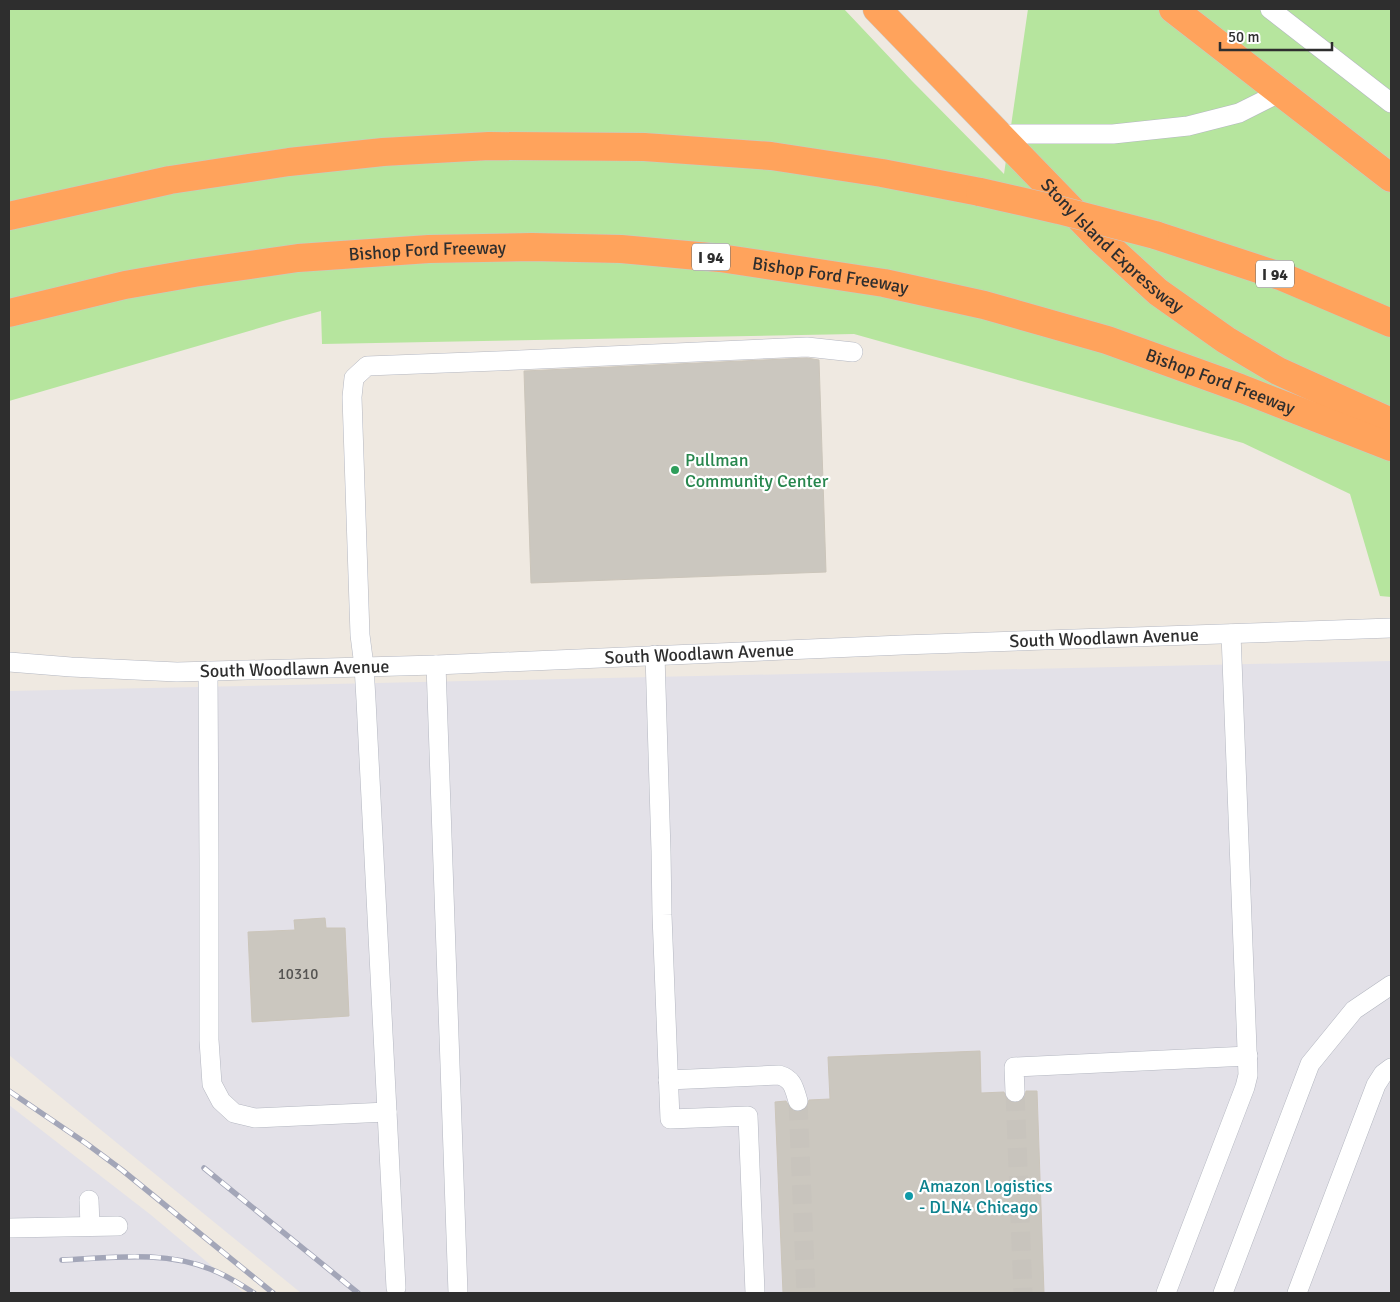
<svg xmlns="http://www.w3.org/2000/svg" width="1400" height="1302" font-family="Signika,sans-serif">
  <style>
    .industrial { fill: #e3e1e8 }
    .green { fill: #b6e59e }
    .building { fill: #cbc7bf; stroke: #cbc5ba }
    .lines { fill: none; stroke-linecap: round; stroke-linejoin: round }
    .minor-tunnel { stroke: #c8c4bd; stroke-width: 19; stroke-dasharray: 19 9; stroke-linecap: butt }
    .minor-casing { stroke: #b4b7c1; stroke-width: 20 }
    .highway-casing { stroke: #c9c9c9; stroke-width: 29 }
    .minor { stroke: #fff; stroke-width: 19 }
    .highway { stroke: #ffa35c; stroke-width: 28 }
    .rail-casing { stroke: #a3a6b8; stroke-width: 5.5 }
    .rail { stroke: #fff; stroke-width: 4; stroke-dasharray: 11; stroke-linecap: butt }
    .highway-bridge-casing { stroke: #c9c9c9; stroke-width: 29; stroke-linecap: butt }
    .highway-bridge { stroke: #ffa35c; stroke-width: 28 }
    .leisure-dot { fill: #2e9e5b; stroke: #fff; stroke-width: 2 }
    .culture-dot { fill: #0f9aa8; stroke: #fff; stroke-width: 2 }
    .labels { text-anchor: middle; stroke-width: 4.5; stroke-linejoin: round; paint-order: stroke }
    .number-label { font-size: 15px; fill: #555452 }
    .shield { fill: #fff; stroke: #6d6d6d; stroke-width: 1 }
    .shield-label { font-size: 16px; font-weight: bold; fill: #2e2e2e }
    .street-label { font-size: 18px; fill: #2e2e2e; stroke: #fff }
    .leisure-label { font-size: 18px; fill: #27864d; stroke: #fff; text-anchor: start }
    .culture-label { font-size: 18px; fill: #0d838f; stroke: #fff; text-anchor: start }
  </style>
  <rect width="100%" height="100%" fill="#efe9e1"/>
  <!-- industrial -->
  <path class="industrial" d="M1391,661V1293H301L9,1055V691Z
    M9,1105L151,1215L244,1293H9Z"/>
  <!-- green -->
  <path class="green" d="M9,9H844L912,81L1004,174L1028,9H1391V597L1380,596L1350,494L1243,443L854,334L322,344L321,311L283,321L9,401Z"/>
  <!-- building -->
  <path class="building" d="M807,358L819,360L826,572L531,583L524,371Z
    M325,918L326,928H345L349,1016L252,1022L248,932L295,930L294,920Z
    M980,1051L981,1093L1004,1092L1006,1098L1010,1102L1015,1103L1021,1101L1025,1097L1026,1091H1037L1044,1293H783L775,1102L786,1101L791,1109L795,1112H801L806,1108L809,1100L830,1099L828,1057Z"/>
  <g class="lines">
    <!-- minor-tunnel -->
    <path class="minor-tunnel" d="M1015,1092L1023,1293
      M798,1101L806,1293"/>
    <defs>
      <g id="minor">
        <path d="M1270,9L1391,103"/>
        <path d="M997,134H1113L1188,126L1239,113L1281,92"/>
        <path d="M655,655L661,851L662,915L670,1119L748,1116L755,1293"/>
        <path id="s1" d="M9,662L71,667L177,672L436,665L902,645L1391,628"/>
        <path d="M436,665L458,1293"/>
        <path d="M208,671L209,859V1040L212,1084L221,1101L234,1113L255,1118L387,1112"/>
        <path d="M668,1080L779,1075C793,1079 794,1088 798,1101"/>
        <path d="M1015,1092L1014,1067L1248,1056"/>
        <path d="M89,1200L90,1226"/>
        <path d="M9,1228L118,1226"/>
        <path d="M396,1288L366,700L364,666L360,635L352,397L354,378L367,366L497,361L807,347L853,352"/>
        <path d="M1166,1293L1245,1087L1248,1075L1231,634"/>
        <path d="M1223,1293L1310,1064L1354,1010L1391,985"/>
        <path d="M1297,1293L1376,1085L1383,1074L1391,1068"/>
      </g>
      <g id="highway">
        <path id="s2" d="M877,9L1100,239L1158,292L1226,340L1278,371L1391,422"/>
        <path d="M1173,9L1391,178"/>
        <path d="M9,216L170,180L289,162L383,152L489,146L644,147L771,156L882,173L980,192"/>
        <path d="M1155,235L1283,277L1391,323"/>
        <path id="s3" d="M9,313L125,285L194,273L298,258L429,249L532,247L621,249L720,258L884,283L984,305L1107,340L1240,388L1391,447"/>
      </g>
    </defs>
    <!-- minor casing -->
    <use href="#minor" class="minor-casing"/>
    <!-- highway casing -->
    <use href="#highway" class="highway-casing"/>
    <!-- minor -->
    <use href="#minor" class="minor"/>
    <!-- highway -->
    <use href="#highway" class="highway"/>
    <defs>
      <path id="rail" d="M9,1091L87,1144L122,1170L273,1293
        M204,1168L358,1293
        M62,1260C111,1258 163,1250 210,1269C226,1275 240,1284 254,1293"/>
    </defs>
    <!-- rail casing -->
    <use href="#rail" class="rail-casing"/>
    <!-- rail -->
    <use href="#rail" class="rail"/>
    <defs>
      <path id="highway-bridge" d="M980,192L1059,210L1155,235"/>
    </defs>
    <!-- highway-bridge casing -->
    <use href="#highway-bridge" class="highway-bridge-casing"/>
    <!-- highway-bridge -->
    <use href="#highway-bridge" class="highway-bridge"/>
  </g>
  <!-- markers -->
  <circle class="leisure-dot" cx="675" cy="470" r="5"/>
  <circle class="culture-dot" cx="909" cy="1196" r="5"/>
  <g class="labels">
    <!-- number labels -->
    <g class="number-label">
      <text x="298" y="979">10310</text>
    </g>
    <!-- shield labels -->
    <g class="shield">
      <rect x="692" y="243.5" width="38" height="27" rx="4"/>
      <rect x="1256" y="260.5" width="38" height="27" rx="4"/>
    </g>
    <g class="shield-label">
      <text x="711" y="263">I 94</text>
      <text x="1275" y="280">I 94</text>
    </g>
    <!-- street labels -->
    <g class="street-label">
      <text dy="6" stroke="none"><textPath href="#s2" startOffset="334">Stony Island Expressway</textPath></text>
      <text dy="6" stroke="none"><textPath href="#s3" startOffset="424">Bishop Ford Freeway</textPath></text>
      <text dy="6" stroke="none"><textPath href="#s3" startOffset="829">Bishop Ford Freeway</textPath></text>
      <text dy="6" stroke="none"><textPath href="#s3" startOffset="1234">Bishop Ford Freeway</textPath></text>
      <text dy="6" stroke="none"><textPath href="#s1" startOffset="1096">South Woodlawn Avenue</textPath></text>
      <text dy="6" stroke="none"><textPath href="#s1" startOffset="691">South Woodlawn Avenue</textPath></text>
      <text dy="6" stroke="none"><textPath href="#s1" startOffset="286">South Woodlawn Avenue</textPath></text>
    </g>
    <!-- leisure labels -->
    <g class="leisure-label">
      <text x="685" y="466">Pullman<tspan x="685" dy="21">Community Center</tspan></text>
    </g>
    <!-- culture labels -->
    <g class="culture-label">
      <text x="919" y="1192">Amazon Logistics<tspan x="919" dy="21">- DLN4 Chicago</tspan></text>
    </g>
  </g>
  <!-- border -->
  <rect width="1400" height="1302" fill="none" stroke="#2e2e2e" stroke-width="20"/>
  <!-- scale -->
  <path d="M1220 42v8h112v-8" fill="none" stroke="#2e2e2e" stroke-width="2.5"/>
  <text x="1228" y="42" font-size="15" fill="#2e2e2e" stroke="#ffffff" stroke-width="4" paint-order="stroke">50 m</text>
</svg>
